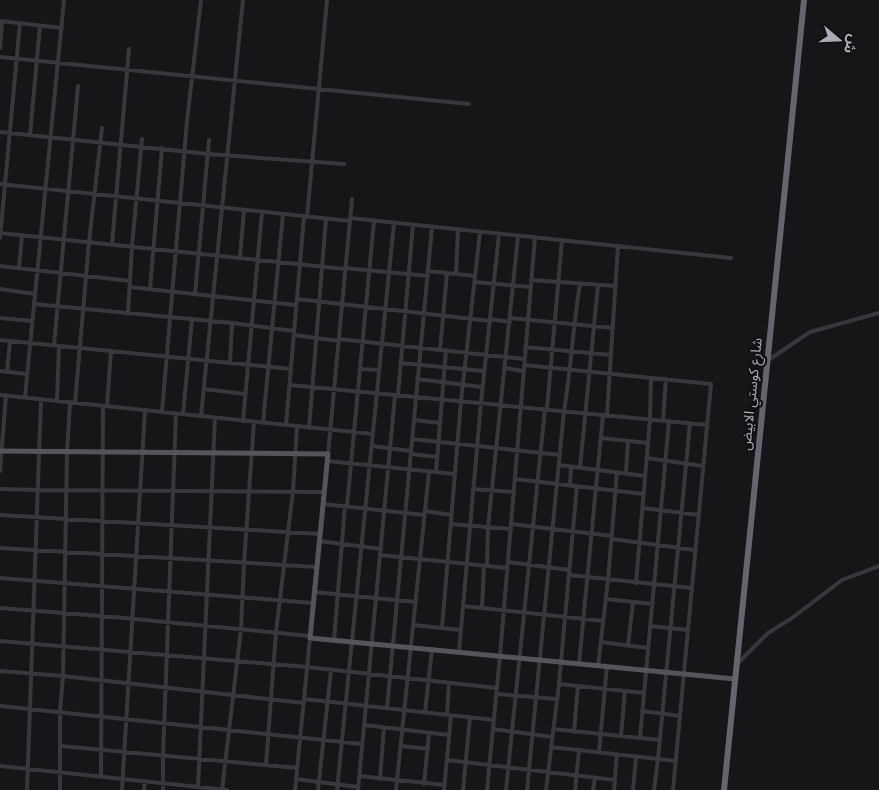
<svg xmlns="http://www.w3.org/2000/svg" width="879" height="790" font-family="'PT Sans','Noto Sans Arabic',sans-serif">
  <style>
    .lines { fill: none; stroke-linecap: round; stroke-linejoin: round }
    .minor { stroke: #37383d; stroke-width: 4 }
    .major { stroke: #53555c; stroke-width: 5 }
    .highway { stroke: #63666e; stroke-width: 6 }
    .labels { text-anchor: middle; stroke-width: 4.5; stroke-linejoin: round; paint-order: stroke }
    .street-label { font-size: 14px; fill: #a8adb8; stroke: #111113 }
  </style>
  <rect width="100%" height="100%" fill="#161618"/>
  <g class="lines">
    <!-- minor -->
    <path class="minor" d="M0,21L62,28
      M0,48L2,22
      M0,57L469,104
      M0,132L208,154L344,164
      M30,135L40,26
      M0,184L350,221
      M307,217L327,0
      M350,218L731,258
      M0,233L345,269
      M0,238L20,23
      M112,244L129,49
      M240,257L244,210
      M0,266L130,281
      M19,268L22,235
      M345,268L428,276
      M428,271L475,276
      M456,274L458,229
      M531,280L616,286
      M475,282L530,287
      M130,287L296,305
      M0,289L35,294
      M150,289L162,148
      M195,294L209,140
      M297,299L490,321
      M34,304L232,323L294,331
      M128,314L132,246L142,139
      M0,318L32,321
      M510,318L613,328
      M490,319L510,322
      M294,335L339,341
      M339,339L524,359
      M0,340L291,369
      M54,345L78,86
      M525,347L611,355
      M440,350L447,273
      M767,361L810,332L879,313
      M230,363L232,323
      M401,363L484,371
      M524,365L711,384L673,790
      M505,368L523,371
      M360,369L379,370
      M0,371L27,374
      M7,372L10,341
      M417,379L482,387
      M290,385L707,425
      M204,389L245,394
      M0,395L373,434
      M398,395L413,225
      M25,397L64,0
      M57,401L59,346
      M75,403L89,242L102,128
      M107,406L111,351
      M547,409L562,240
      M162,412L187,121L201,0
      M183,414L192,319
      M607,415L618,246
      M201,416L243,0
      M414,420L440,423
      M243,421L262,212
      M663,421L666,379
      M263,423L283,214
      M286,425L304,217
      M309,428L326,219
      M601,438L648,443
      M412,439L560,455
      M372,446L411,451
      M328,454L352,199
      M411,454L437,457
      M647,458L703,466
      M327,461L455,474
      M559,465L645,476
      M580,468L598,285
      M0,471L6,395
      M436,472L446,350
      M626,473L628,441
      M515,479L644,494
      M570,486L571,467
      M0,489L38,490L324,492
      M473,489L514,492
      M323,504L424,515
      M347,506L374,221
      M643,508L699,515
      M425,511L451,515
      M0,515L320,534
      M451,524L511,529
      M511,524L612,536
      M612,539L695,550
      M319,541L381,549
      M0,548L317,567
      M380,555L507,568
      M508,562L569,570
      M487,566L488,527L518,236
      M569,575L692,588
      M0,578L313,603
      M636,583L650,419L651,378
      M314,592L416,602
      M606,599L653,604
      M463,606L603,621
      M0,608L114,617L310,636
      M482,608L484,566
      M413,625L461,630
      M650,626L688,630
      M442,628L461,401L480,232
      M334,640L345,506
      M0,641L307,667L497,688
      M601,642L648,648
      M628,645L633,602
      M459,652L481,403L499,234
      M738,663L768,633L792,618L842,580L879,566
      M579,664L603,415
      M598,666L608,580L617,472
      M0,671L63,676L304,703
      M559,684L644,693
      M497,694L557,699
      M304,699L494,720
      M0,706L362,744
      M387,708L432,227
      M642,711L680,716
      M425,712L432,649
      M447,715L449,683
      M364,725L449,735
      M493,729L552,737
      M553,729L660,740
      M574,732L578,686
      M621,736L625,691
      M640,738L669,421
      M61,746L297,768
      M401,746L428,749
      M551,747L676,761
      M599,752L607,666
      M447,760L615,780
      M266,765L276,632L293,491L297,427
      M0,766L227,790
      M101,776L103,406
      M359,776L445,785
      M296,779L358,787
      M380,779L384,727
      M424,784L429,733
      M198,787L215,418
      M27,790L41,399
      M60,790V712L63,676L67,452L70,402
      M122,790L145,410
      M144,790L145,781
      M163,790V755L176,414
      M222,790L241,629L244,563L254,422
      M295,790L310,638
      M318,790L331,670
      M337,790L394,223
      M358,790L395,395
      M396,790L429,472
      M444,790L451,715
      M463,790L470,717
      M487,790L500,656L535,237
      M506,790L545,409
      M527,790L564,411C571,369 573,326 580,284
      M546,790L559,684L577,486
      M575,790L579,750
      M593,790L595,778
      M614,790L617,754
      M633,790L636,757
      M654,790L658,759L690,423"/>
    <!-- major -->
    <path class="major" d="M0,451L328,454L310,638L735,679"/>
    <!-- highway -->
    <path class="highway" d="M724,790L804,0"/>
  </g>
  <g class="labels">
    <!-- street labels -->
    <g class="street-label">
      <text transform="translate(751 394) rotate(-84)" y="5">شارع كوستي الابيض</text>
    </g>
  </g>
  <!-- north arrow -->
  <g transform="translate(839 40) rotate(109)" stroke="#111113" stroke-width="4" paint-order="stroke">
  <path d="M0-4L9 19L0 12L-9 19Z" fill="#a8adb8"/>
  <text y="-8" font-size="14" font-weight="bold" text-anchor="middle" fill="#a8adb8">ش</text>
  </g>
</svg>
